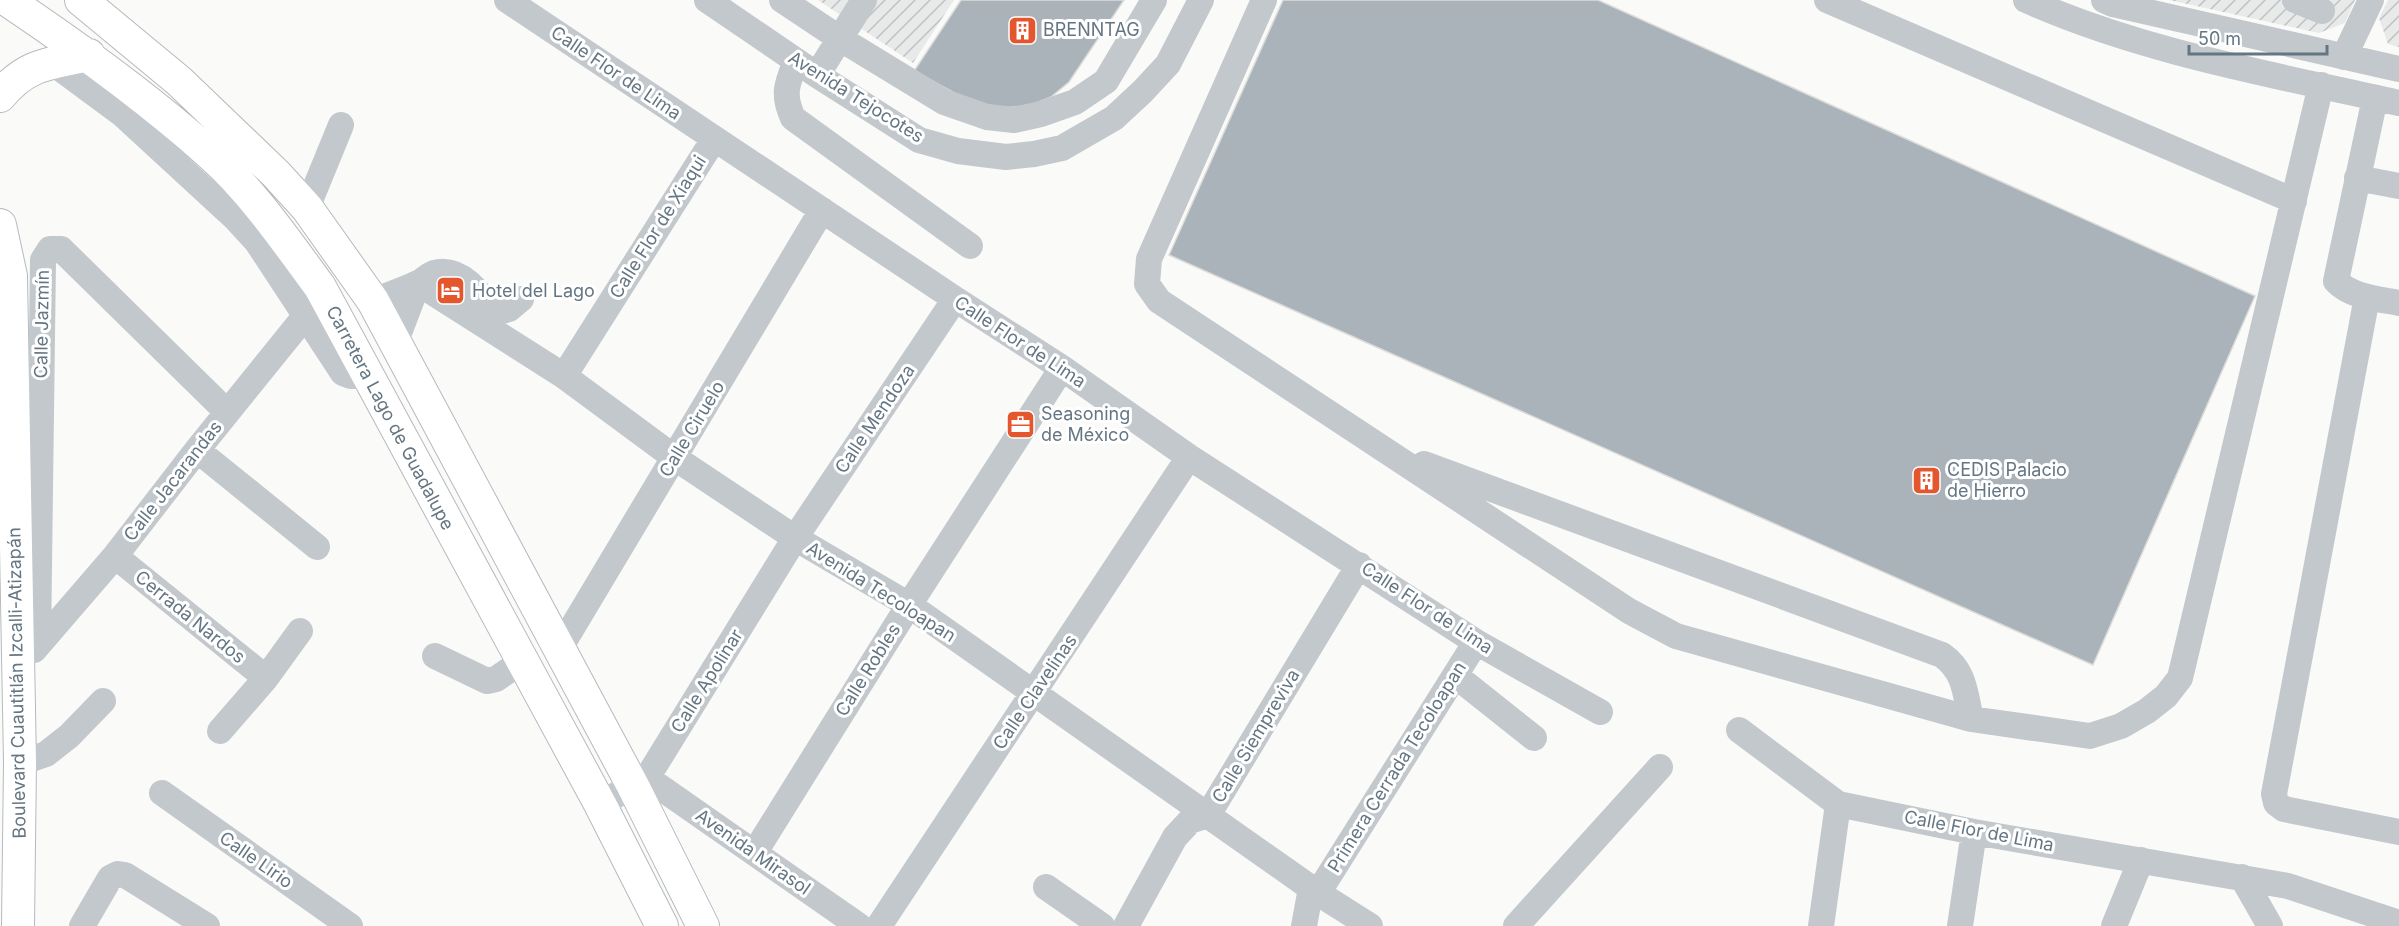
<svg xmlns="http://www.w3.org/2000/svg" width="2399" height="926" font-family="Inter,sans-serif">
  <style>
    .industrial { fill: url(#industrial-furrows) }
    .building { fill: #aab3b9; stroke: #dcdcda; stroke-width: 1.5 }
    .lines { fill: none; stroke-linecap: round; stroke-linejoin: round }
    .major-casing { stroke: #b5babe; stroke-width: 34 }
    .minor { stroke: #c3c8cc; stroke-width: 26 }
    .major { stroke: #fff; stroke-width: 32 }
    .labels { text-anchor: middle; stroke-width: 6; stroke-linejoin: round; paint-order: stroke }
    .poi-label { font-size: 18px; fill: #657683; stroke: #fff; text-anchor: start }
    .street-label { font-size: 18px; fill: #657683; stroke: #fff }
  </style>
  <defs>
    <pattern id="industrial-furrows" width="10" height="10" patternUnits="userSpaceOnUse" patternTransform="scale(1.5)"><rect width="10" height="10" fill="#e8e9e9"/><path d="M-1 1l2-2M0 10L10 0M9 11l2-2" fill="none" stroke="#c0c1c2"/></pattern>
  </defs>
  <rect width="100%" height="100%" fill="#fafaf8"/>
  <!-- industrial -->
  <path class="industrial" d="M818,0H954L913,63Z
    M2169,0H2355L2345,23L2319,33Z
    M2388,0H2399V47L2388,44L2379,18Z"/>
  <!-- building -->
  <path class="building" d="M961,0H1124L1069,82L1051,97L1031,105L1005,108L971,102L914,71Z
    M1283,0H1598L2255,296L2093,665L1169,255Z"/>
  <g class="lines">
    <defs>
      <path id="major" d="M7,0C77,47 147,97 210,154C253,192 286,241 320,287L600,804L662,926
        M81,0L179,81L276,174L307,208L373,301L633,786L703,926
        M0,96C27,63 50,64 89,55
        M0,225L11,276L20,763L18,926"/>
    </defs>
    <!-- major casing -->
    <use href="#major" class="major-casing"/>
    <!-- minor -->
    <path class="minor" d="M507,0L955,299L1062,368L1189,457L1476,642L1600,712
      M707,0L817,75L919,140L958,151L1006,157L1034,154L1062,148L1114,118L1143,91L1168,64L1201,0
      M782,0L839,38L944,102L987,117L1014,120L1041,114L1075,102L1106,81L1154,0
      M1264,0L1149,259L1147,284L1159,301L1629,611L1676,636L1971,719L2090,736L2121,726L2147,711L2166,696L2180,678L2321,85
      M1827,0L2294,201
      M2026,0C2142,52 2275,75 2399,103
      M2104,0L2113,4L2399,69
      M2295,0L2322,11
      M2344,57L2371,0
      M796,61C787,84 782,94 793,118L970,246
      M53,63L122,114L236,219L257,242L343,373L351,376H361L366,371
      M817,75L864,0
      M2375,98L2336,281C2351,297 2379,299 2399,303
      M2357,178L2399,186
      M307,208L341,125
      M418,283L564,376L675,458L795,538L909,605L1318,893L1370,926
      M2367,297L2274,794L2276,803L2284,809L2399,832
      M373,301C388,295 404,290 418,283C423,281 428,275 434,273C461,266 482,294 492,314
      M483,323L492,314L509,309L521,299
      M396,341L418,283
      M564,376L714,139
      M197,450L317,547
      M1424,464L1942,655C1965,671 1965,693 1971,719
      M115,556L266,678
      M18,644H38L43,260L50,249H61L227,412
      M560,648L822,210
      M34,650L115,556L197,450L306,315
      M435,656L487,681L496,679L521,662
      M1456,676L1534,738
      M1739,730L1838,804L1974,832L2288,886L2399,923
      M220,731L266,678L300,631
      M20,763L46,754L69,736L103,701
      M647,778L859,926
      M162,793L350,926
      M600,804L647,778L795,538L955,299
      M755,852L909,605L1062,368
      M2242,877L2270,926
      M1046,887L1102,926
      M1318,893L1476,642
      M82,926L110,878L118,874L125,875L207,926
      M879,926L1189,457
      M1126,926L1175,837L1190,821L1208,815L1359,565
      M1304,926L1311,888
      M1516,926L1660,767
      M1821,926L1838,804
      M1960,926L1974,832
      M2114,926L2141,860"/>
    <!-- major -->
    <use href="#major" class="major"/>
  </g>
  <!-- icons -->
  <defs>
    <symbol id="building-square" viewBox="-11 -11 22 22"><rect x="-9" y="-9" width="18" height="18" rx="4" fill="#e4572e" stroke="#fff"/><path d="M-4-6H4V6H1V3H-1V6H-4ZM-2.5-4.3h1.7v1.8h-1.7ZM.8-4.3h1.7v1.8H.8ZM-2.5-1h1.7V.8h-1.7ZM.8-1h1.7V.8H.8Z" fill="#fff"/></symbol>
    <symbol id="hotel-square" viewBox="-11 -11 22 22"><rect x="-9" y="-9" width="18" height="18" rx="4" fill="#e4572e" stroke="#fff"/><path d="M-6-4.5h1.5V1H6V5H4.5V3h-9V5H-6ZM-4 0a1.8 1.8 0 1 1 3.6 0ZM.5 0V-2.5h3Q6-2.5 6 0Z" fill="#fff"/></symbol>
    <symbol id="office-square" viewBox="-11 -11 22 22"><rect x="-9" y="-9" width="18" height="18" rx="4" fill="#e4572e" stroke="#fff"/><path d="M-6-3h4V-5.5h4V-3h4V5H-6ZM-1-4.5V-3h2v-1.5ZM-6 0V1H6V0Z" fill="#fff"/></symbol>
  </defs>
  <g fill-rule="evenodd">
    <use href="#building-square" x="1006" y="14" width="33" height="33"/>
    <use href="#hotel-square" x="434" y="274" width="33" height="33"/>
    <use href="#office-square" x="1004" y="408" width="33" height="33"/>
    <use href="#building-square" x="1910" y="464" width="33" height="33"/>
  </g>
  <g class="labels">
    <!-- poi labels -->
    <g class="poi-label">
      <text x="1043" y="36">BRENNTAG</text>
      <text x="472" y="297">Hotel del Lago</text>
      <text x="1041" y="420">Seasoning<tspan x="1041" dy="21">de México</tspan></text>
      <text x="1947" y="476">CEDIS Palacio<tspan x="1947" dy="21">de Hierro</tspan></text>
    </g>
    <!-- street labels -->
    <g class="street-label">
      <text transform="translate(616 73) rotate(34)" y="6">Calle Flor de Lima</text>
      <text transform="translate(856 97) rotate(32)" y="6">Avenida Tejocotes</text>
      <text transform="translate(658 227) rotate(-58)" y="6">Calle Flor de Xiaqui</text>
      <text transform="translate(42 324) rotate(-89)" y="6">Calle Jazmín</text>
      <text transform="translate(1020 342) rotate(33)" y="6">Calle Flor de Lima</text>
      <text transform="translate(390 418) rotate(62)" y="6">Carretera Lago de Guadalupe</text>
      <text transform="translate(875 419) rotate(-56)" y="6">Calle Mendoza</text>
      <text transform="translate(692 429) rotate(-59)" y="6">Calle Ciruelo</text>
      <text transform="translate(173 481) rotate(-52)" y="6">Calle Jacarandas</text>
      <text transform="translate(881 592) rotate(32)" y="6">Avenida Tecoloapan</text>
      <text transform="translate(1427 608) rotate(33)" y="6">Calle Flor de Lima</text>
      <text transform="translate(190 617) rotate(39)" y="6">Cerrada Nardos</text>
      <text transform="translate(868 670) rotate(-58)" y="6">Calle Robles</text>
      <text transform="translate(707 681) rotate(-58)" y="6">Calle Apolinar</text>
      <text transform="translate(17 683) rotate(-91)" y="6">Boulevard Cuautitlán Izcalli-Atizapán</text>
      <text transform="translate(1035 692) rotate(-56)" y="6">Calle Clavelinas</text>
      <text transform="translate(1256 736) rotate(-59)" y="6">Calle Siempreviva</text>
      <text transform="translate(1397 767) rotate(-58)" y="6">Primera Cerrada Tecoloapan</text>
      <text transform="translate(1979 831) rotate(11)" y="6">Calle Flor de Lima</text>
      <text transform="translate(753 852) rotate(35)" y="6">Avenida Mirasol</text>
      <text transform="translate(256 860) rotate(35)" y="6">Calle Lirio</text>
    </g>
  </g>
  <!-- scale -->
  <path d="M2189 45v9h138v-9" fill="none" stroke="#657683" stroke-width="3"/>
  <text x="2198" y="45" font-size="18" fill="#657683" stroke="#ffffff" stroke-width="4.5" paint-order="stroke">50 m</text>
</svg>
